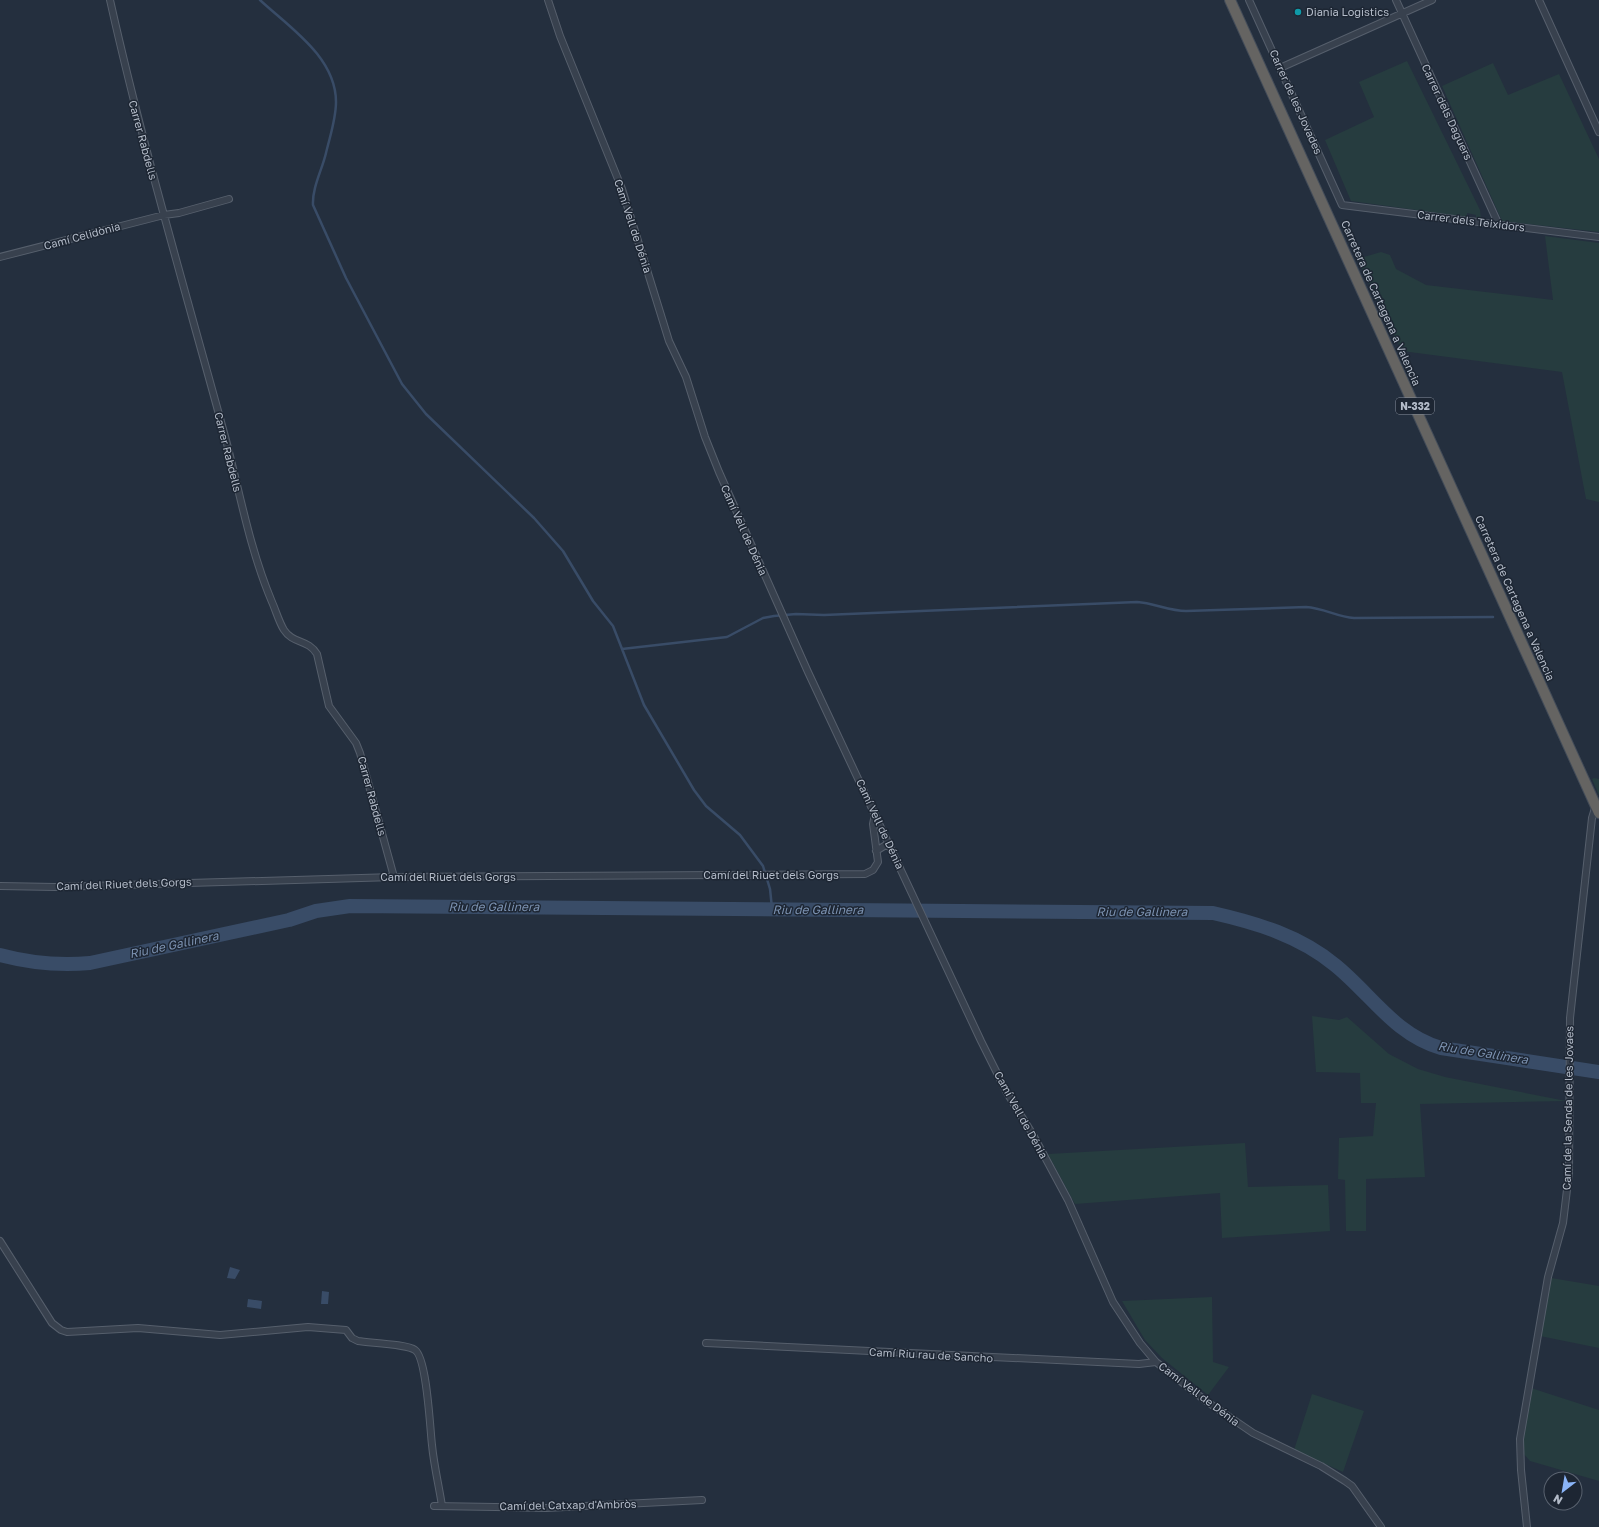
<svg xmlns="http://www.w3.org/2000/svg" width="1599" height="1527" font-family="'Golos Text',sans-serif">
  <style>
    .green { fill: #263c3f }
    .water { fill: #394c67 }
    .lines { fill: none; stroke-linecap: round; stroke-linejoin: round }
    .stream { stroke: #394c67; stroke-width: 2.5 }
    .river { stroke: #394c67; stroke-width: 14 }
    .minor-casing { stroke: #565f6c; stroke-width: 8 }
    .trunk-casing { stroke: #434c59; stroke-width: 12 }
    .minor { stroke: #38414e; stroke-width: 6 }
    .trunk { stroke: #656462; stroke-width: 10 }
    .culture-dot { fill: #0f9aa8; stroke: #1d2633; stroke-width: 1.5 }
    .labels { text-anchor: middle; stroke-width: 3; stroke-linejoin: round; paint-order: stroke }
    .shield { fill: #1d2633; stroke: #878f9c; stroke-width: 1 }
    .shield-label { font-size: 10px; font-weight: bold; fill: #b4bcc9 }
    .poi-label { font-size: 11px; fill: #b4bcc9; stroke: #1d2633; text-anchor: start }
    .street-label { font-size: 11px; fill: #b4bcc9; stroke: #1d2633 }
    .water-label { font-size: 12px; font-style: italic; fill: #7c92b1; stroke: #1d2633 }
  </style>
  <rect width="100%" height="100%" fill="#242f3e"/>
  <!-- green -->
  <path class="green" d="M1407,61L1480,210L1481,219L1476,218V215L1467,213V217L1351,201L1325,140L1374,117L1359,82Z
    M1493,63L1508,95L1559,74L1599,159V232L1502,221L1442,86Z
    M1545,236L1599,243V502L1586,499L1562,372L1402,351L1357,259L1381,252L1390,255L1396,269L1426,285L1553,300Z
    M1594,778L1599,779V795L1592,779Z
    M1312,1016L1339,1020L1347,1017L1389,1054L1418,1069L1445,1077L1566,1101L1420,1104L1425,1177L1366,1179V1231H1346L1345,1180L1338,1179L1339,1138L1373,1136L1376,1103H1361L1360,1073L1316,1072Z
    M1245,1143L1248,1187L1328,1185L1330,1231L1222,1238L1220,1193L1075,1204L1048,1154Z
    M1551,1278L1599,1286V1348L1540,1336Z
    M1212,1297L1213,1362L1229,1367L1208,1395L1162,1358L1145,1340L1122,1301Z
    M1531,1388L1599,1410V1481L1530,1461L1522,1452Z
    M1312,1394L1364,1411L1343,1472L1294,1450Z"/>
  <!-- water -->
  <path class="water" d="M230,1267L240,1270L235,1279L227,1278Z
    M322,1291L329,1292L328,1304H321Z
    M248,1299L262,1301L261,1309L247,1307Z"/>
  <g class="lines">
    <!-- stream -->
    <path class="stream" d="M260,0C289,27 336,57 336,102C336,119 330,136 326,153C322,170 312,188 313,205L346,278L402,384L426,414L534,518L563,551L593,601L613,626L644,705L694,790L706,806L740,835L763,866L770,889L772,908
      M622,649L727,637L763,618L774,616L796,614L824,615L1137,602C1154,603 1169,611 1186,611L1306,607C1324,608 1337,617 1354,618L1493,617"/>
    <!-- river -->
    <path class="river" d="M0,955C30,963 58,966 90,963L289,920L316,911L350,906L1213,913C1257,923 1300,936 1335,965C1371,994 1395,1035 1441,1048L1599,1072"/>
    <defs>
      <path id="minor" d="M110,0C143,148 186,293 226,440C240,494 250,550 272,602C276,611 279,622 284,630C293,644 308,639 317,654L329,706L356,743L360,753L394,877
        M548,0L560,36L622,189L669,341L686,377L705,437L719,472L808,672L981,1041L1007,1093L1032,1133L1068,1200L1113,1302L1140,1343L1156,1362L1206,1401L1253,1433L1321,1466L1345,1481L1352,1486L1381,1527
        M1249,0L1342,205L1599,237
        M1396,0L1498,223
        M1539,0L1599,132
        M1280,68L1432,0
        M0,257L164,215L179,213L229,199
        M876,851L889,843
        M0,886L55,887L394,877L865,874L873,870L878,862L873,824L875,814
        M0,1241L52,1323L61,1330L67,1332L138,1328L220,1335L308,1327L346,1330L352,1338L358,1341C370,1343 407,1344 415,1350C427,1358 430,1429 432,1445C434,1466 439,1486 442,1506
        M706,1343L1139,1364L1156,1362
        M434,1506L546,1508L702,1500
        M1527,1527L1521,1470L1520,1439L1548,1277L1563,1223L1569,1173L1570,1018L1592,818L1596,805"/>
      <path id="trunk" d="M1230,0L1599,813"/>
    </defs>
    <!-- minor casing -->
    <use href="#minor" class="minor-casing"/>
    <!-- trunk casing -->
    <use href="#trunk" class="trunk-casing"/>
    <!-- minor -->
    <use href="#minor" class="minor"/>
    <!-- trunk -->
    <use href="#trunk" class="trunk"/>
  </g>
  <!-- markers -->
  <circle class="culture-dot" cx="1298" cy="12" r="4"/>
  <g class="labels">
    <!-- shield labels -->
    <rect class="shield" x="1396" y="398" width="38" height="16" rx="3"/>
    <g class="shield-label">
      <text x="1415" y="410">N-332</text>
    </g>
    <!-- poi labels -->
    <g class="poi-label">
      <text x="1306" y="16">Diania Logistics</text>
    </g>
    <!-- street labels -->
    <g class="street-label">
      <text transform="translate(1296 102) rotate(66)" y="4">Carrer de les Jovades</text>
      <text transform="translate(1447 112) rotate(65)" y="4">Carrer dels Daguers</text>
      <text transform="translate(143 140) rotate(75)" y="4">Carrer Rabdells</text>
      <text transform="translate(1471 221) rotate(7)" y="4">Carrer dels Teixidors</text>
      <text transform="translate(633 226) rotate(72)" y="4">Camí Vell de Dénia</text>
      <text transform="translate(82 236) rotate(-15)" y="4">Camí Celidònia</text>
      <text transform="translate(1381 303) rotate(66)" y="4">Carretera de Cartagena a Valencia</text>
      <text transform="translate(228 452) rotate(76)" y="4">Carrer Rabdells</text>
      <text transform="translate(744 530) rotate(66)" y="4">Camí Vell de Dénia</text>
      <text transform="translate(1515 598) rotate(66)" y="4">Carretera de Cartagena a Valencia</text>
      <text transform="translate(372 796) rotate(75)" y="4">Carrer Rabdells</text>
      <text transform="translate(880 824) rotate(65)" y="4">Camí Vell de Dénia</text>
      <text x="771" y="879">Camí del Riuet dels Gorgs</text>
      <text x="448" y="881">Camí del Riuet dels Gorgs</text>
      <text transform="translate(124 884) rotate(-2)" y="4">Camí del Riuet dels Gorgs</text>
      <text transform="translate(1568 1108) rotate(-89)" y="4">Camí de la Senda de les Jovaes</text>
      <text transform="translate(1021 1115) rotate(61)" y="4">Camí Vell de Dénia</text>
      <text transform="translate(931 1355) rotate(3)" y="4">Camí Riu rau de Sancho</text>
      <text transform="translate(1199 1394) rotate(37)" y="4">Camí Vell de Dénia</text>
      <text transform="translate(568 1505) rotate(-1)" y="4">Camí del Catxap d'Ambròs</text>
    </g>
    <!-- water labels -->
    <g class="water-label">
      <text x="494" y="911">Riu de Gallinera</text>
      <text x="818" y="914">Riu de Gallinera</text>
      <text x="1142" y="916">Riu de Gallinera</text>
      <text transform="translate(174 945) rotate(-12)" y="4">Riu de Gallinera</text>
      <text transform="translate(1483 1053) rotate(9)" y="4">Riu de Gallinera</text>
    </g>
  </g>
  <!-- north arrow -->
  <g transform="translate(1563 1491) rotate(211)"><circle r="19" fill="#1d2633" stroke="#59626f"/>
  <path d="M0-3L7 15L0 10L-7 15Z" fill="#8ab4f8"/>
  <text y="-6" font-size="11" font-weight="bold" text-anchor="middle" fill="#b4bcc9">N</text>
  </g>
</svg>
